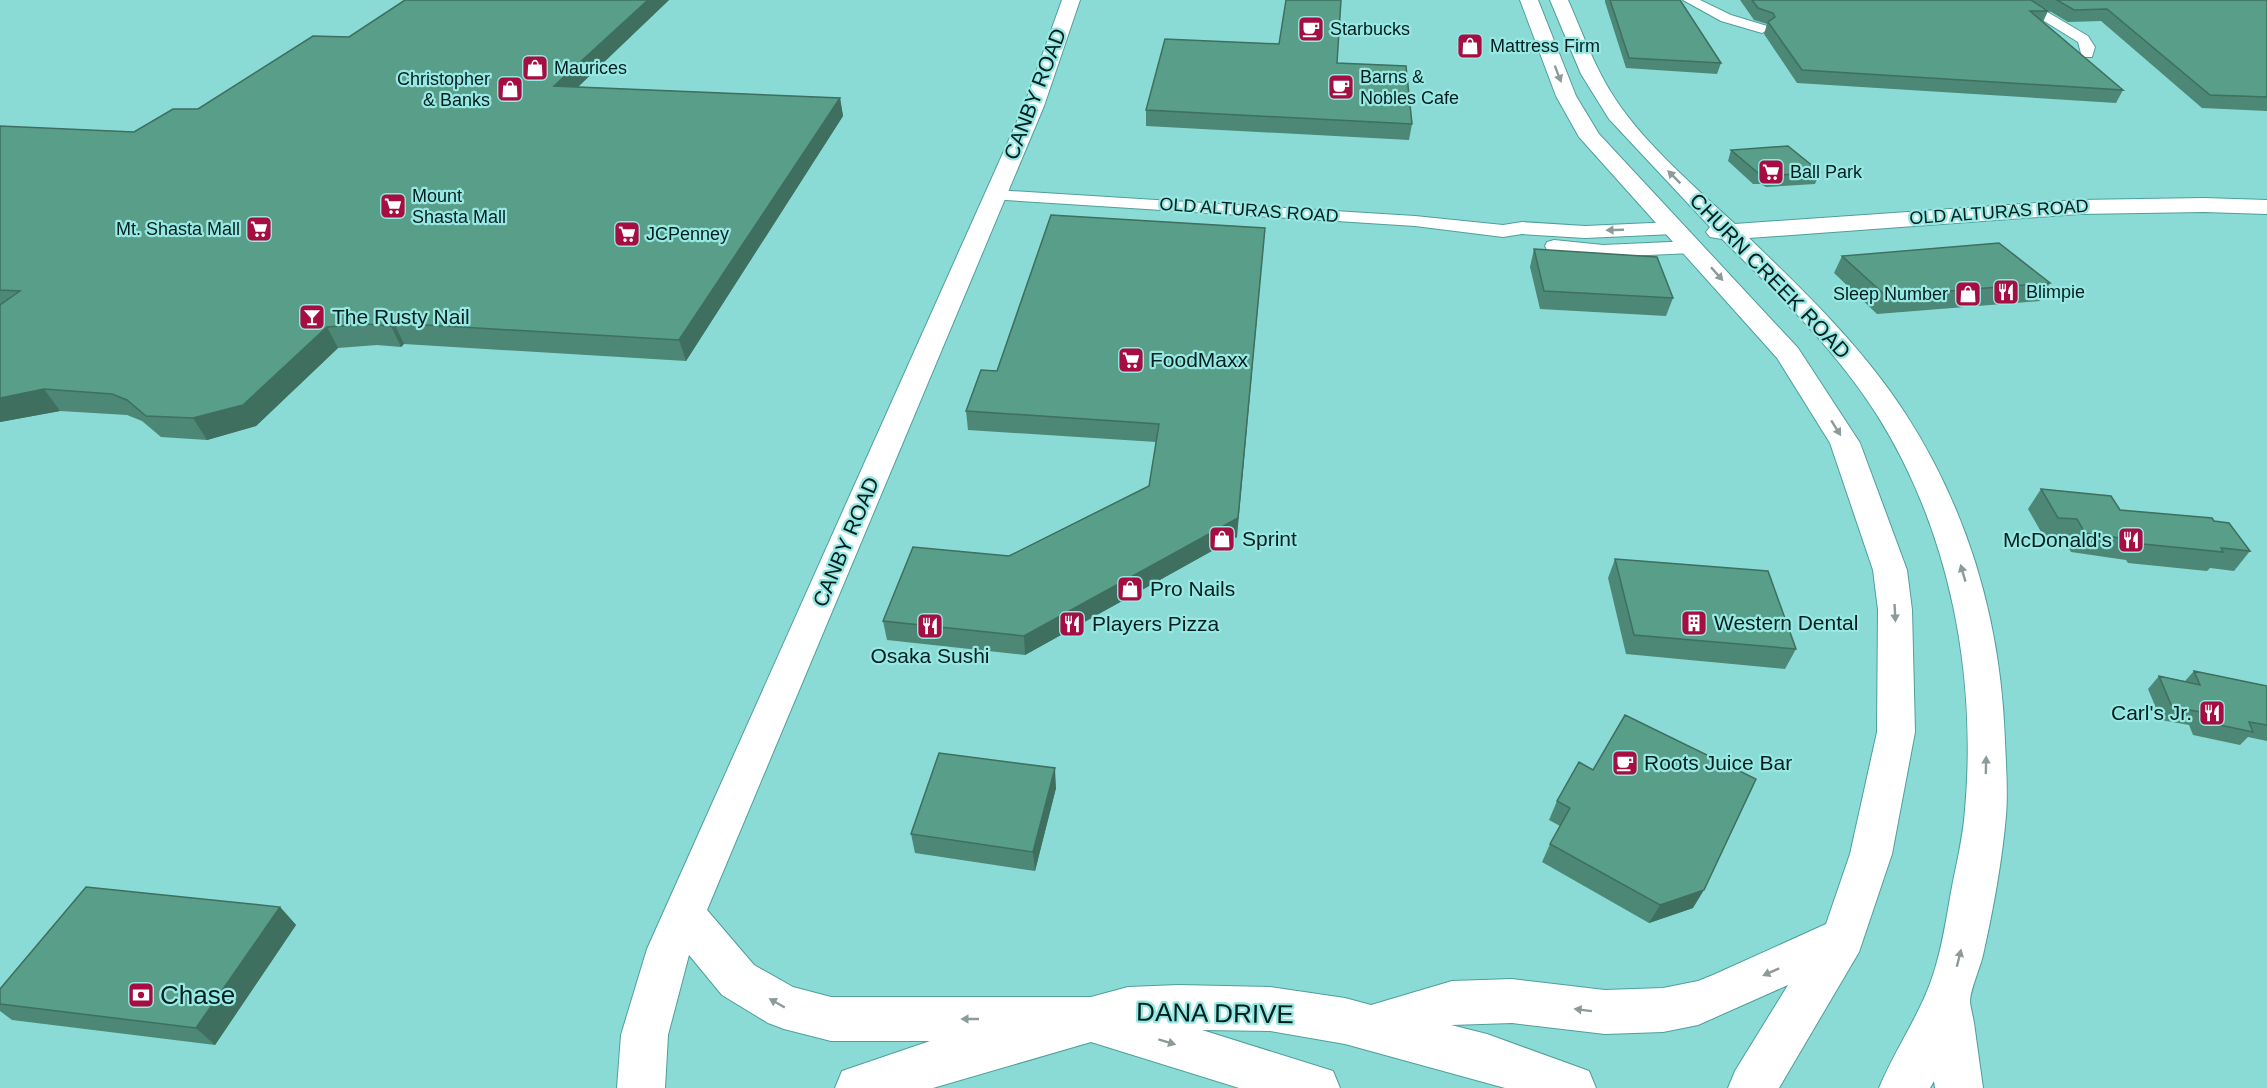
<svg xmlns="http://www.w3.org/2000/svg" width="2267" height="1088" font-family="Helvetica,sans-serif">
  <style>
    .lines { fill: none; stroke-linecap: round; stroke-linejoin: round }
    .street-casing { stroke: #4e9f9b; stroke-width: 2 }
    .secondary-casing { stroke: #4e9f9b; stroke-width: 2 }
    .street { fill: #fff; fill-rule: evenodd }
    .secondary { fill: #fff; fill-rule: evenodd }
    .wall { fill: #4c8875 }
    .shaded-wall { fill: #3e6f5f }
    .building { fill: #589e88; stroke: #3e6f5f; stroke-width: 1.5 }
    .oneway { fill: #8c9a9a }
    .labels { text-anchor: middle; stroke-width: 4.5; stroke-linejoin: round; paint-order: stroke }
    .far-poi-label { font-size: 18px; fill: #001f1e; stroke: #97e8e3; text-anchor: start }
    .far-street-label { font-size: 18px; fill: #001f1e; stroke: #97e8e3 }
    .street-label { font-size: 21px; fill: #001f1e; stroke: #97e8e3 }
    .poi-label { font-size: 21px; fill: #001f1e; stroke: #97e8e3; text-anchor: start }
    .near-poi-label { font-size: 26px; fill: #001f1e; stroke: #97e8e3; text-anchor: start }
    .near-street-label { font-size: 26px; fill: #001f1e; stroke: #97e8e3 }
  </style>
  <rect width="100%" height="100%" fill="#8adbd6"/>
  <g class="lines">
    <defs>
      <path id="street" d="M1683,0H1700L1731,15L1767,26L1769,29L1762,33L1721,21Z
        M2010,0H2027L2088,36L2095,47L2092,57H2082L2078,42Z
        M995,190L1415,216L1503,225L1522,222L1585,226L1674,222L1681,224L1683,228L1681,232L1674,234L1585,238L1522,234L1503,237L1415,226L989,199L986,195L989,191Z
        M1554,240L1603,245L1693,241L1700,243L1702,247L1700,251L1693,253L1603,257L1547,250L1545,246L1547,242Z"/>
      <path id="secondary" d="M1062,0H1080L1044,106L707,910L754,965L793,987L831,997H1091L1128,987L1179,985L1270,987L1345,998L1371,1005L1452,981L1512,979L1605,990L1663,988L1698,981L1713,975L1826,924L1850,854L1877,732L1878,610L1873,570L1830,443L1777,358L1579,137L1556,96L1520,0H1538L1576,96L1599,134L1798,348L1860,443L1907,570L1912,610L1915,732L1892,854L1859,952L1779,1088H1728L1735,1071L1788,985L1698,1025L1663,1032L1605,1034L1512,1023L1451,1025L1487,1034L1589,1071L1596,1088H1505L1345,1044L1270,1031L1202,1030L1333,1071L1340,1088H1239L1091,1042L933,1088H835L842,1071L930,1041H831L784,1029L768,1023L722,995L689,955L668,1035L665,1088H617L621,1035L647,949L1024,106Z
        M1550,0H1568C1583,34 1595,69 1616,100C1645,144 1696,188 1735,224L2079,200L2204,198L2267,200V214L2204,212L2079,214L1749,238C1805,292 1862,347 1905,413C1969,512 2001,623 2005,741C2006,766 2008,791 2006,816C2002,861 1993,911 1983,955C1980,968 1971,988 1970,1000C1970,1006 1973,1016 1974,1023C1977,1045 1980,1066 1983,1088H1935L1934,1081L1930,1088H1879C1895,1049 1920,1015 1933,975C1942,948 1946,920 1951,892C1956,865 1963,838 1965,810C1977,674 1950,531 1877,415C1837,352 1783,299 1730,247L1722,239L1710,237L1706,232L1710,227L1609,119L1581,74Z"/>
    </defs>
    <!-- street casing -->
    <use href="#street" class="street-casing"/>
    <!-- secondary casing -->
    <use href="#secondary" class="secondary-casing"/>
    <!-- street -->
    <use href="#street" class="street"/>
    <!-- secondary -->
    <use href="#secondary" class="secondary"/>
  </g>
  <!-- wall -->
  <path class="wall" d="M669,0L578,87L840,98L843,116L686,361L404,344L401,347L377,345L338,348L256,426L207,440L161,437L142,421L127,415L60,411L0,422V126L134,132L198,109L349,37Z
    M1605,0H1680L1721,63L1717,74L1626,68L1605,2Z
    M1740,0H2031L2048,11L2043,22L2123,90L2116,103L1797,83L1764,34L1767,24L1754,20Z
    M2031,0H2267V111L2202,108L2101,21L2068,22Z
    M1337,63L1412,124L1409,140L1146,126V110Z
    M1731,150L1820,172L1815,184L1766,187L1761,184H1753L1728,161Z
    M1051,215L1237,537L1025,655L887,640L883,621L1149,486L1156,442L968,430L966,411L997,371Z
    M1534,249L1673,298L1666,316L1540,309L1530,267Z
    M1842,256L2050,283L2040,301L1877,314L1834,273Z
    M2041,489L2120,510L2214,521L2250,551L2234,571L2210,568L2207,571L2128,563L2126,560L2071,552L2063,539L2044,537L2028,509Z
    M1615,559L1796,649L1785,669L1626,654L1608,578Z
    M2194,671L2267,686V741L2248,737L2240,745L2193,735L2189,725L2161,720L2148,689L2159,676L2185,681Z
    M1579,762L1693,908L1649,923L1542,862L1550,844L1560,826L1549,820L1557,801Z
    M1056,788L1035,871L915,853L911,834Z
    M280,907L296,925L215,1045L12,1020L0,1011V989Z"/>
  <!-- shaded-wall -->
  <path class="shaded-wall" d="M648,0H669L560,104L554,86Z
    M840,98L843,116L686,361L679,340Z
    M1265,228L1237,537L1025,655L1024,636L1238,518Z
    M394,323L404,344L401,347L391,326Z
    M327,327L338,348L256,426L207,440L193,418Z
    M44,389L60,411L0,422V398Z
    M1055,768L1056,788L1035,871L1033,852Z
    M1704,890L1693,908L1649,923L1660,905Z
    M280,907L296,925L215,1045L196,1028Z"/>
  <!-- building -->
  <path class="building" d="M405,0H648L554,86L840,98L679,340L394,323L391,326L366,324L327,327L243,405L193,418L146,416L127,400L112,394L44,389L0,398V305L20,291L0,290V126L134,132L173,109H198L313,36L349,37Z
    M1286,0H1341L1337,63L1406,66L1412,124L1146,110L1165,39L1279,44Z
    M1610,0H1680L1721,63L1629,58Z
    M1752,0H2031L2048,11H2030L2123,90L1802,70L1768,22L1775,17L1773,13L1758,8Z
    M2057,0H2267V97L2210,95L2107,9L2074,10Z
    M1788,146L1820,172L1770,176L1766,172L1758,173L1731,150Z
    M1051,215L1265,228L1238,518L1024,636L883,621L913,547L1009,556L1149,486L1159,424L966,411L981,370L997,371Z
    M1999,243L2050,283L1886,296L1842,256Z
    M1534,249L1657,257L1673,298L1544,291Z
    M2041,489L2111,496L2120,510L2212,518L2214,521L2229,523L2250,551L2221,548L2223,552L2143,544L2141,541L2085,533L2077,519L2058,518Z
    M1615,559L1768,571L1796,649L1634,635Z
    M2194,671L2267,686V725L2249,722L2253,732L2205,722L2201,712L2172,707L2159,676L2200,685Z
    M1625,715L1756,779L1704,890L1660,905L1550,844L1570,808L1557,801L1579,762L1593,770Z
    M939,753L1055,768L1033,852L911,834Z
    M86,887L280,907L196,1028L0,1004V989Z"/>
  <!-- one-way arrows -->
  <defs><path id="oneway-solid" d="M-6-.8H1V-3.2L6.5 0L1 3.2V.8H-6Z" transform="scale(1.5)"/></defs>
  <g class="oneway">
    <use href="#oneway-solid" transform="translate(1558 74) rotate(69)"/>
    <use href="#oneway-solid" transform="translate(1674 177) rotate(-135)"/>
    <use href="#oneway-solid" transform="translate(1615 230) rotate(178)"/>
    <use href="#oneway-solid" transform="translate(1717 274) rotate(48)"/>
    <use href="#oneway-solid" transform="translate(1836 428) rotate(58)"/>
    <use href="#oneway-solid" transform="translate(1963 573) rotate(-106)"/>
    <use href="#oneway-solid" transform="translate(1895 613) rotate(87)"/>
    <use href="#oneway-solid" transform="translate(1986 765) rotate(-89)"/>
    <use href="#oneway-solid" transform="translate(1959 958) rotate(-76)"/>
    <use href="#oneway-solid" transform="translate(1771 972) rotate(156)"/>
    <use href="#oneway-solid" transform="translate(777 1003) rotate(-150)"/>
    <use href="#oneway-solid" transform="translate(1583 1010) rotate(-173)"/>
    <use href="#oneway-solid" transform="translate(970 1019) rotate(180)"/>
    <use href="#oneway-solid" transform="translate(1167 1042) rotate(17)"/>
  </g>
  <!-- icons -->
  <defs>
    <symbol id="cafe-square" viewBox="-11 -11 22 22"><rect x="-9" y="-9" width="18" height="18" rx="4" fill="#a60d40" stroke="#97e8e3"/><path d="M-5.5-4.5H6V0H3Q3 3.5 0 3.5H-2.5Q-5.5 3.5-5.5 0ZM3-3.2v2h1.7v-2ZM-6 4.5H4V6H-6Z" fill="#fff"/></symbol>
    <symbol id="shop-square" viewBox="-11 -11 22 22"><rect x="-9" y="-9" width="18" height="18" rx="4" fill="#a60d40" stroke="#97e8e3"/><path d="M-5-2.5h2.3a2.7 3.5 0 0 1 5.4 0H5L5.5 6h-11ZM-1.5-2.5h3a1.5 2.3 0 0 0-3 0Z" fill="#fff"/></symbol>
    <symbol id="supermarket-square" viewBox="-11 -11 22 22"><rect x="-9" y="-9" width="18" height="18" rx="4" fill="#a60d40" stroke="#97e8e3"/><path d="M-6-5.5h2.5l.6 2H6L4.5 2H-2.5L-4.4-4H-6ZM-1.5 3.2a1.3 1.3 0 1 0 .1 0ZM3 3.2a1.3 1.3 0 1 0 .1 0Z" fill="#fff"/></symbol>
    <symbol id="restaurant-square" viewBox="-11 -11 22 22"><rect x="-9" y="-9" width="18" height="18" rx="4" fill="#a60d40" stroke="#97e8e3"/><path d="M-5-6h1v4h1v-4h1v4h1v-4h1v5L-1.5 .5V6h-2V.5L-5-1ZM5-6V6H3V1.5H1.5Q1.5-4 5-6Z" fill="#fff"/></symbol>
    <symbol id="bar-square" viewBox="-11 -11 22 22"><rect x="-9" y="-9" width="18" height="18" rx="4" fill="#a60d40" stroke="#97e8e3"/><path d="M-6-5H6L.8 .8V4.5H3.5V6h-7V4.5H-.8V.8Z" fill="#fff"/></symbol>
    <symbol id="building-square" viewBox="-11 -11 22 22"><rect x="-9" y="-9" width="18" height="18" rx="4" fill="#a60d40" stroke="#97e8e3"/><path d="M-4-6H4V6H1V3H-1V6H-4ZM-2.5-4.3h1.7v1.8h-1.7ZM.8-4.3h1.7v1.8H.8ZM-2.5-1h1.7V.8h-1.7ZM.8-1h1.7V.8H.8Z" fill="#fff"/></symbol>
    <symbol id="bank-square" viewBox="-11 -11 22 22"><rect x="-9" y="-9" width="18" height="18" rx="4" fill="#a60d40" stroke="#97e8e3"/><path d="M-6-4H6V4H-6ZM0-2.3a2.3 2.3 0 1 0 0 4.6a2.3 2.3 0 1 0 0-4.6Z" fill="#fff"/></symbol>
  </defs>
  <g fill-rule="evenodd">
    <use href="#cafe-square" x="1296" y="14" width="30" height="30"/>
    <use href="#shop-square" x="1455" y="31" width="30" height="30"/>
    <use href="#shop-square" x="520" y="53" width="30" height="30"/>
    <use href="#cafe-square" x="1326" y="72" width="30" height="30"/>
    <use href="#shop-square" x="495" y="74" width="30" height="30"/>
    <use href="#supermarket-square" x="1756" y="157" width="30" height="30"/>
    <use href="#supermarket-square" x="378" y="191" width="30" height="30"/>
    <use href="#supermarket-square" x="244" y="214" width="30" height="30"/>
    <use href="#supermarket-square" x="612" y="219" width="30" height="30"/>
    <use href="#restaurant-square" x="1991" y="277" width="30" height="30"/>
    <use href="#shop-square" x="1953" y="279" width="30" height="30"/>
    <use href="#bar-square" x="297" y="302" width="30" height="30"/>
    <use href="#supermarket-square" x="1116" y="345" width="30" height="30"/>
    <use href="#shop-square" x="1207" y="524" width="30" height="30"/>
    <use href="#restaurant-square" x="2116" y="525" width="30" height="30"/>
    <use href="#shop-square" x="1115" y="574" width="30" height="30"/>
    <use href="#building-square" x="1679" y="608" width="30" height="30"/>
    <use href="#restaurant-square" x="1057" y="609" width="30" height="30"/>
    <use href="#restaurant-square" x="915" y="611" width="30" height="30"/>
    <use href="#restaurant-square" x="2197" y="698" width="30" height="30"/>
    <use href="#cafe-square" x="1610" y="748" width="30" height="30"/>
    <use href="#bank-square" x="126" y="980" width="30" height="30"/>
  </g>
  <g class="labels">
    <!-- far-poi labels -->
    <g class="far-poi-label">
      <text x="1330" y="35">Starbucks</text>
      <text x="1490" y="52">Mattress Firm</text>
      <text x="554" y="74">Maurices</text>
      <text x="1360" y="83">Barns &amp;<tspan x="1360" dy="21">Nobles Cafe</tspan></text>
      <text x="490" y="85" text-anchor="end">Christopher<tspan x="490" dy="21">&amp; Banks</tspan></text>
      <text x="1790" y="178">Ball Park</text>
      <text x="412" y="202">Mount<tspan x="412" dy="21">Shasta Mall</tspan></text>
      <text x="240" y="235" text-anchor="end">Mt. Shasta Mall</text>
      <text x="646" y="240">JCPenney</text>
      <text x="2026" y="298">Blimpie</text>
      <text x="1948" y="300" text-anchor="end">Sleep Number</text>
    </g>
    <!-- far-street labels -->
    <g class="far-street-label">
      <text transform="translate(1249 210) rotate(4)" y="6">OLD ALTURAS ROAD</text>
      <text transform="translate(1999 212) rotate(-4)" y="6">OLD ALTURAS ROAD</text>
    </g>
    <!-- street labels -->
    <g class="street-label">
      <text transform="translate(1035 94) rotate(-69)" y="7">CANBY ROAD</text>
      <text transform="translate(1770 276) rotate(46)" y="7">CHURN CREEK ROAD</text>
      <text transform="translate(846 542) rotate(-67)" y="7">CANBY ROAD</text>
    </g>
    <!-- poi labels -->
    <g class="poi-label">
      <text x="332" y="324">The Rusty Nail</text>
      <text x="1150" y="367">FoodMaxx</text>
      <text x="1242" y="546">Sprint</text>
      <text x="2112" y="547" text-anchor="end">McDonald's</text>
      <text x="1150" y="596">Pro Nails</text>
      <text x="1714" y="630">Western Dental</text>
      <text x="1092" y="631">Players Pizza</text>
      <text x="930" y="663" text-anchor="middle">Osaka Sushi</text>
      <text x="2192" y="720" text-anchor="end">Carl's Jr.</text>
      <text x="1644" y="770">Roots Juice Bar</text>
    </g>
    <!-- near-poi labels -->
    <g class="near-poi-label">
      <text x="160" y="1004">Chase</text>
    </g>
    <!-- near-street labels -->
    <g class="near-street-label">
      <text transform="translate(1215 1013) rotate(1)" y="9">DANA DRIVE</text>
    </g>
  </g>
</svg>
